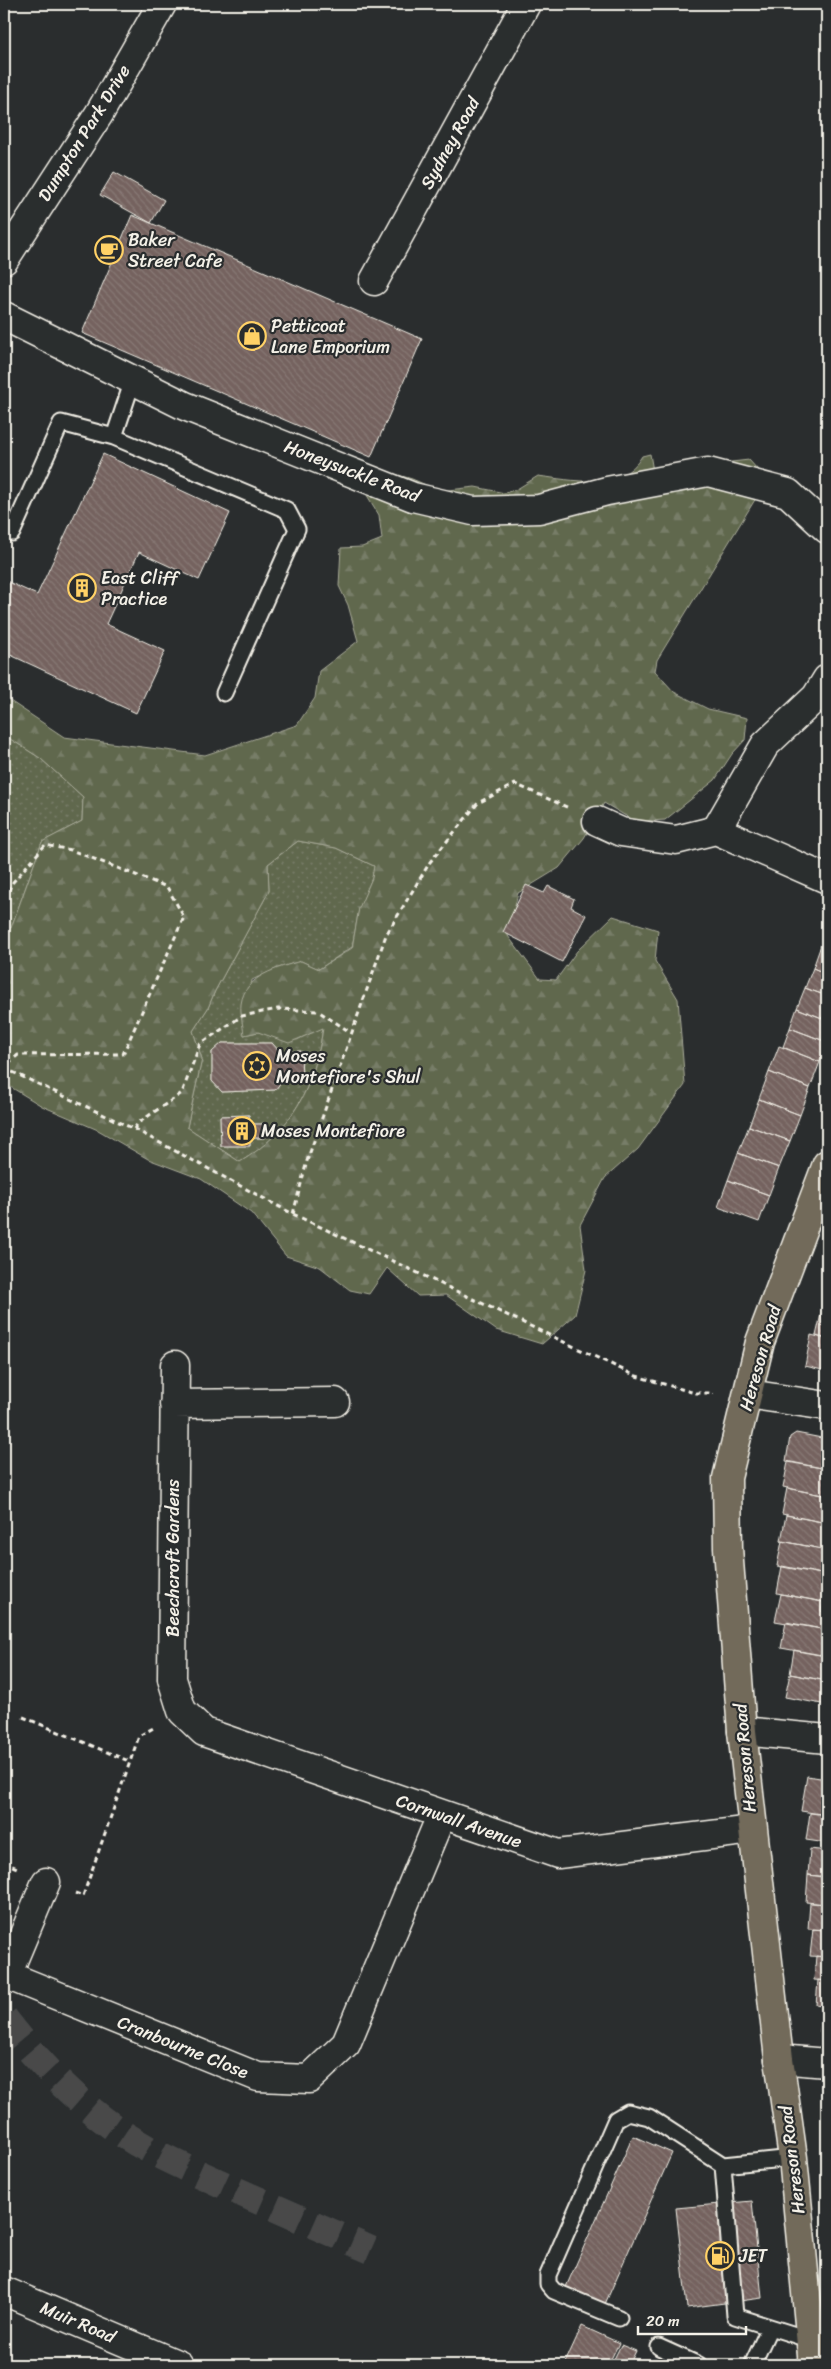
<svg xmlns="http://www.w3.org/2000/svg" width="831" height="2369" font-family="Sriracha,sans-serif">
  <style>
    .grass { fill: url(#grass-dots); stroke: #aaac9a; fill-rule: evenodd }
    .forest { fill: url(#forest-firs); stroke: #aaac9a; fill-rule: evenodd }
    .building { fill: url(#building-back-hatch); stroke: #f4f1e8 }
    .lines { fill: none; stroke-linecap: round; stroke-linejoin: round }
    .street-tunnel { stroke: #484a4a; stroke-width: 28; stroke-dasharray: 28 14; stroke-linecap: butt }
    .lane-casing { stroke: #f4f1e8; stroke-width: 19 }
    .street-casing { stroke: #f4f1e8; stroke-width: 31 }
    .secondary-casing { stroke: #f4f1e8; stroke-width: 31 }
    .primary-casing { stroke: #f4f1e8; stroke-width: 31 }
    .path { stroke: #f4f1e8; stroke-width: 3; stroke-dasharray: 5 4; stroke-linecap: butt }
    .lane { stroke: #2a2d2e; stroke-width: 15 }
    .street { stroke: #2a2d2e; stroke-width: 28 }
    .secondary { stroke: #2a2d2e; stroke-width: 28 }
    .primary { stroke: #726b5a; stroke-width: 28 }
    .labels { text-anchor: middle; stroke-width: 4.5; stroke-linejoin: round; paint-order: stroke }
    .street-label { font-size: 18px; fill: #f4f1e8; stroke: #2a2d2e }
    .poi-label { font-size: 18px; fill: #f4f1e8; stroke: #2a2d2e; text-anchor: start }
  </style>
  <defs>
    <pattern id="grass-dots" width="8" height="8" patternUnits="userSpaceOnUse" patternTransform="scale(1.25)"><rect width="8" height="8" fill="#60674d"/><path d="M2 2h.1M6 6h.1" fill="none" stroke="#777d67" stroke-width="1.8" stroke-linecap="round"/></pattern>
    <pattern id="forest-firs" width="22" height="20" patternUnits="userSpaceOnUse" patternTransform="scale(1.25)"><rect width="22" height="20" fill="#60674d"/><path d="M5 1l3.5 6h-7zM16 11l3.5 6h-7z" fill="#777d67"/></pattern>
    <pattern id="building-back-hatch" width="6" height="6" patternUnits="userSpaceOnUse" patternTransform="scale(1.25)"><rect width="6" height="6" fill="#74625e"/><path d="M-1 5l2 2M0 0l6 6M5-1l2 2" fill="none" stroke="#887975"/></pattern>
  </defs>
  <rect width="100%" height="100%" fill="#2a2d2e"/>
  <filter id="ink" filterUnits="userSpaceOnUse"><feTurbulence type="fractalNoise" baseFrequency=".02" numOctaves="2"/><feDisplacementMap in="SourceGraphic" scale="10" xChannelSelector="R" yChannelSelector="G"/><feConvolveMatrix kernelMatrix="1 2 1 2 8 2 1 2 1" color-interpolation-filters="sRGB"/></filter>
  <g filter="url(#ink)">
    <!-- grass -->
    <path class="grass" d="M4,735L40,758L83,797L82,821L42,842L11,928H4Z
      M298,841L336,848L374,866L372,878L359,909L352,947L319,969L301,961L278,968L252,980L244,1035L258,1032L297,1040L323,1027C315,1086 292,1131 240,1162L187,1127L202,1059L193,1031L208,1008L215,991L269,891L268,864ZM222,1043H272L280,1052L301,1051L302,1080L282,1081L275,1090L222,1092L212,1081V1052ZM249,1115L250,1124H263L264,1138H250V1146H221L220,1116Z"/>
    <!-- forest -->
    <path class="forest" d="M650,454L653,471L749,460L767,480L657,660L655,671L674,692L708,709L747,718L745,740L732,754L715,780L665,820L636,822L604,803L584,838L559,868L518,893L508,936L540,979L556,980L577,951L613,916L658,930L655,961L678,999L685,1085L638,1149L605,1178L580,1225L586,1270L575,1315L542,1344L496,1330L446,1295L418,1296L387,1268L369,1294L350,1290L320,1267L286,1256L251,1213L201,1179L148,1159L98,1130L42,1106L4,1083V928H11L42,842L82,821L83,797L40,758L4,735V697L64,737L205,755L297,725L315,698L319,671L358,641L348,605L339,586L341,548L362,547L382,539L379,515L362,487L381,470L412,479L440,491L475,487L505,493L517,489L538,476C571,480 622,492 642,456ZM298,841L336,848L374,866L372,878L359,908L352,948L319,969L301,961C278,968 245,975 241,1004C240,1013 243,1025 244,1035L258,1032L289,1043L323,1028C315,1086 292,1131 240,1162L187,1127L202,1059L193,1031L208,1008L215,991L269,891L268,864Z"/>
    <!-- building -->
    <path class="building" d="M114,172L164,200L151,223L100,195Z
      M132,215L422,339L371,457L82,333Z
      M103,454L230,513L199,580L139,552L106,624L165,651L136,713L4,652V580L37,595Z
      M526,885L544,893L548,886L574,899L571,907L586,915L562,962L503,932Z
      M827,929V951L820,948Z
      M820,948L827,951V974L813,968Z
      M813,968L827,974V996L805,988Z
      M805,988L827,996V1020L797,1008Z
      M797,1008L827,1020V1042L790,1028Z
      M790,1028L827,1042L820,1062L783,1047Z
      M222,1043H272L280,1052L301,1051L302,1080L282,1081L275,1090L222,1092L212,1081V1052Z
      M779,1046L820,1062L810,1088L769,1072Z
      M769,1072L810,1088L800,1115L759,1099Z
      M759,1099L800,1115L790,1141L749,1126Z
      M249,1115L250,1124H263L264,1138H250V1146H221L220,1116Z
      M749,1126L790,1141L779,1168L738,1153Z
      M738,1153L779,1168L769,1195L728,1180Z
      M728,1180L769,1195L759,1222L718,1207Z
      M827,1285V1312L822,1310Z
      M822,1310L827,1312V1339L816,1336Z
      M811,1335L827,1339V1371L805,1366Z
      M796,1433L827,1439V1469L786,1461L790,1437Z
      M788,1462L827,1469V1496L783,1487Z
      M787,1488L827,1496V1523L782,1514Z
      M786,1515L827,1523V1550L781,1541Z
      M782,1541L827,1550V1575L777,1566Z
      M782,1566L827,1575V1595L824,1594L823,1602L777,1593Z
      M781,1594L823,1602L821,1611L827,1613V1630L775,1621Z
      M786,1622L827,1630L825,1656L781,1648Z
      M794,1650L827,1656V1681L790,1674Z
      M790,1674L827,1681V1705L785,1697Z
      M807,1776L827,1779V1815L801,1811Z
      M810,1813L827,1815V1843L806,1840Z
      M810,1849L827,1851V1877L808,1875Z
      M808,1875L827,1877V1904L806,1902Z
      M810,1903L827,1904V1930L808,1929Z
      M813,1929L827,1930V1957L810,1956Z
      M816,1956L827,1957V1981L814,1980Z
      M818,1980L827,1981V2007L816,2005Z
      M822,2006L827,2007V2032H820Z
      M633,2136L672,2153L605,2304L566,2287Z
      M752,2201L762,2298L687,2308L676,2208Z
      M582,2326L619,2343L608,2365H564Z
      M621,2345L636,2351L629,2365H611Z"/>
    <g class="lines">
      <!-- street-tunnel -->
      <path class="street-tunnel" d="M4,2018C39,2064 78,2104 126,2136C158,2157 194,2171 228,2187C276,2208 323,2229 371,2250"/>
      <defs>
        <path id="lane" d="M133,380L114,437L287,510L297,529L224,693
          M12,533L61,423L114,437
          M723,2165L735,2316L811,2340
          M619,2318L554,2291L548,2284V2275L616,2119L628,2112L649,2117L723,2165L793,2158
          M659,2347L699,2365
          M752,2365L769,2329"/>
        <path id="street" d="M374,281L526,4
          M4,316L185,406L413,497L473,511L539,509L607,491L708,472L788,493L827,529
          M597,821L621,832L676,840L716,830L827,879
          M716,830L765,745L816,697L827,679
          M175,1365L172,1679L182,1711L204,1732L558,1854L752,1830
          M748,1394L827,1406
          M174,1404L335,1402
          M742,1731L827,1739
          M4,1974L258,2077L309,2079L346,2044L441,1816
          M7,1975L46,1882
          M779,2059L827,2063
          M4,2291L179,2365"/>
        <path id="secondary" d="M4,260L99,114L162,4"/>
        <path id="primary" d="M813,2365L793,2158L779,2059L742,1731L728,1548L727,1478L760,1342L827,1164"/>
      </defs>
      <!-- lane casing -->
      <use href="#lane" class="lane-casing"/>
      <!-- street casing -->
      <use href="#street" class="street-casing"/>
      <!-- secondary casing -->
      <use href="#secondary" class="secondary-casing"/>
      <!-- primary casing -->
      <use href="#primary" class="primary-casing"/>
      <!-- path -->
      <path class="path" d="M4,899L13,882L45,845L71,850L167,887L184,917L123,1054L18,1055L4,1067
        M4,1068L134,1129L293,1214L636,1376L695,1393H714
        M134,1129L138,1123L182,1093L200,1044L242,1016L278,1009L318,1011L350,1032
        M293,1214L307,1161L386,935L430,862L478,803L515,784L569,808
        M23,1717L131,1762
        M4,1839V1844
        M4,1862L17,1868
        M75,1893L83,1896L139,1736L155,1727"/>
      <!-- lane -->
      <use href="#lane" class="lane"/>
      <!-- street -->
      <use href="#street" class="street"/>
      <!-- secondary -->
      <use href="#secondary" class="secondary"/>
      <!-- primary -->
      <use href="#primary" class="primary"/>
    </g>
  </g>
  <!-- icons -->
  <defs>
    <symbol id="cafe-ring" viewBox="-11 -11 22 22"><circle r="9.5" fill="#2a2d2e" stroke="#ffd166" stroke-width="1.5"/><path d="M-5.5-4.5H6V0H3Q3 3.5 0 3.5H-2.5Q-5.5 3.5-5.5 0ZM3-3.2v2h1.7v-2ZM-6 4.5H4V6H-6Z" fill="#ffd166"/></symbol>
    <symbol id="shop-ring" viewBox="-11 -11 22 22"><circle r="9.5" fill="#2a2d2e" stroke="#ffd166" stroke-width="1.5"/><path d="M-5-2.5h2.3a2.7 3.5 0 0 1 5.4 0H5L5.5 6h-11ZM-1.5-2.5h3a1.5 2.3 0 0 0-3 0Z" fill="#ffd166"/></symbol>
    <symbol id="building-ring" viewBox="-11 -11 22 22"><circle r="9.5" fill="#2a2d2e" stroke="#ffd166" stroke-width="1.5"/><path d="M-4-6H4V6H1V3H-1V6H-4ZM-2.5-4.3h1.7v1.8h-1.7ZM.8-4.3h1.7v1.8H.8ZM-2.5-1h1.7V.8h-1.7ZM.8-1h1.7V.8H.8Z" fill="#ffd166"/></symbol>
    <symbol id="synagogue-ring" viewBox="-11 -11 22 22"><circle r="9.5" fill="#2a2d2e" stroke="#ffd166" stroke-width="1.5"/><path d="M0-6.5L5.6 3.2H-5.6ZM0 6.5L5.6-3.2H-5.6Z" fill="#ffd166"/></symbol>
    <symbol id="fuel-ring" viewBox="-11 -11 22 22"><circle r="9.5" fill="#2a2d2e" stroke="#ffd166" stroke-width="1.5"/><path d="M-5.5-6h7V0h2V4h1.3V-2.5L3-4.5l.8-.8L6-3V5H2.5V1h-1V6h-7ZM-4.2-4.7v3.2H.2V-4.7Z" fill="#ffd166"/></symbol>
  </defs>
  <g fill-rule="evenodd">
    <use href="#cafe-ring" x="93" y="234" width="32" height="32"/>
    <use href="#shop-ring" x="236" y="320" width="32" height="32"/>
    <use href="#building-ring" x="66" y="572" width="32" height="32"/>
    <use href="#synagogue-ring" x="241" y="1050" width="32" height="32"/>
    <use href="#building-ring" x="226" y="1115" width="32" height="32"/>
    <use href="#fuel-ring" x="704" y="2240" width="32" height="32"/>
  </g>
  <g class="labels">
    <!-- street labels -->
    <g class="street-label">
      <text transform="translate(84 133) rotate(-58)" y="6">Dumpton Park Drive</text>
      <text transform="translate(450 143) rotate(-61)" y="6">Sydney Road</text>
      <text transform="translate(352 471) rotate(21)" y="6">Honeysuckle Road</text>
      <text transform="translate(760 1358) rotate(-74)" y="6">Hereson Road</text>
      <text transform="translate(173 1558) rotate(-90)" y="6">Beechcroft Gardens</text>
      <text transform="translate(745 1758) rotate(-95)" y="6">Hereson Road</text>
      <text transform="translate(459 1821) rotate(19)" y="6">Cornwall Avenue</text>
      <text transform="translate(183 2047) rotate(22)" y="6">Cranbourne Close</text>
      <text transform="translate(792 2160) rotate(-97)" y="6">Hereson Road</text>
      <text transform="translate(78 2322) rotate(23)" y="6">Muir Road</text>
    </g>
    <!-- poi labels -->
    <g class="poi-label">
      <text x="128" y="246">Baker<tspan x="128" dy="21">Street Cafe</tspan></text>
      <text x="271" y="332">Petticoat<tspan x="271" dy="21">Lane Emporium</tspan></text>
      <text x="101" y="584">East Cliff<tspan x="101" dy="21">Practice</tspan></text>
      <text x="276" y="1062">Moses<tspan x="276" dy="21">Montefiore's Shul</tspan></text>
      <text x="261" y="1137">Moses Montefiore</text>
      <text x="739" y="2262">JET</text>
    </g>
  </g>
  <!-- margin -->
  <rect width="831" height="2369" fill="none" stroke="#2a2d2e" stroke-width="20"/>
  <rect x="10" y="10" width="811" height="2349" fill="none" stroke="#f4f1e8" stroke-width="2" filter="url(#ink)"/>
  <!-- scale -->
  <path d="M638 2326v8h108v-8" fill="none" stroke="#f4f1e8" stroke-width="2.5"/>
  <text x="646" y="2326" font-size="15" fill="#f4f1e8" stroke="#2a2d2e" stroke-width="4" paint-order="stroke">20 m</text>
</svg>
